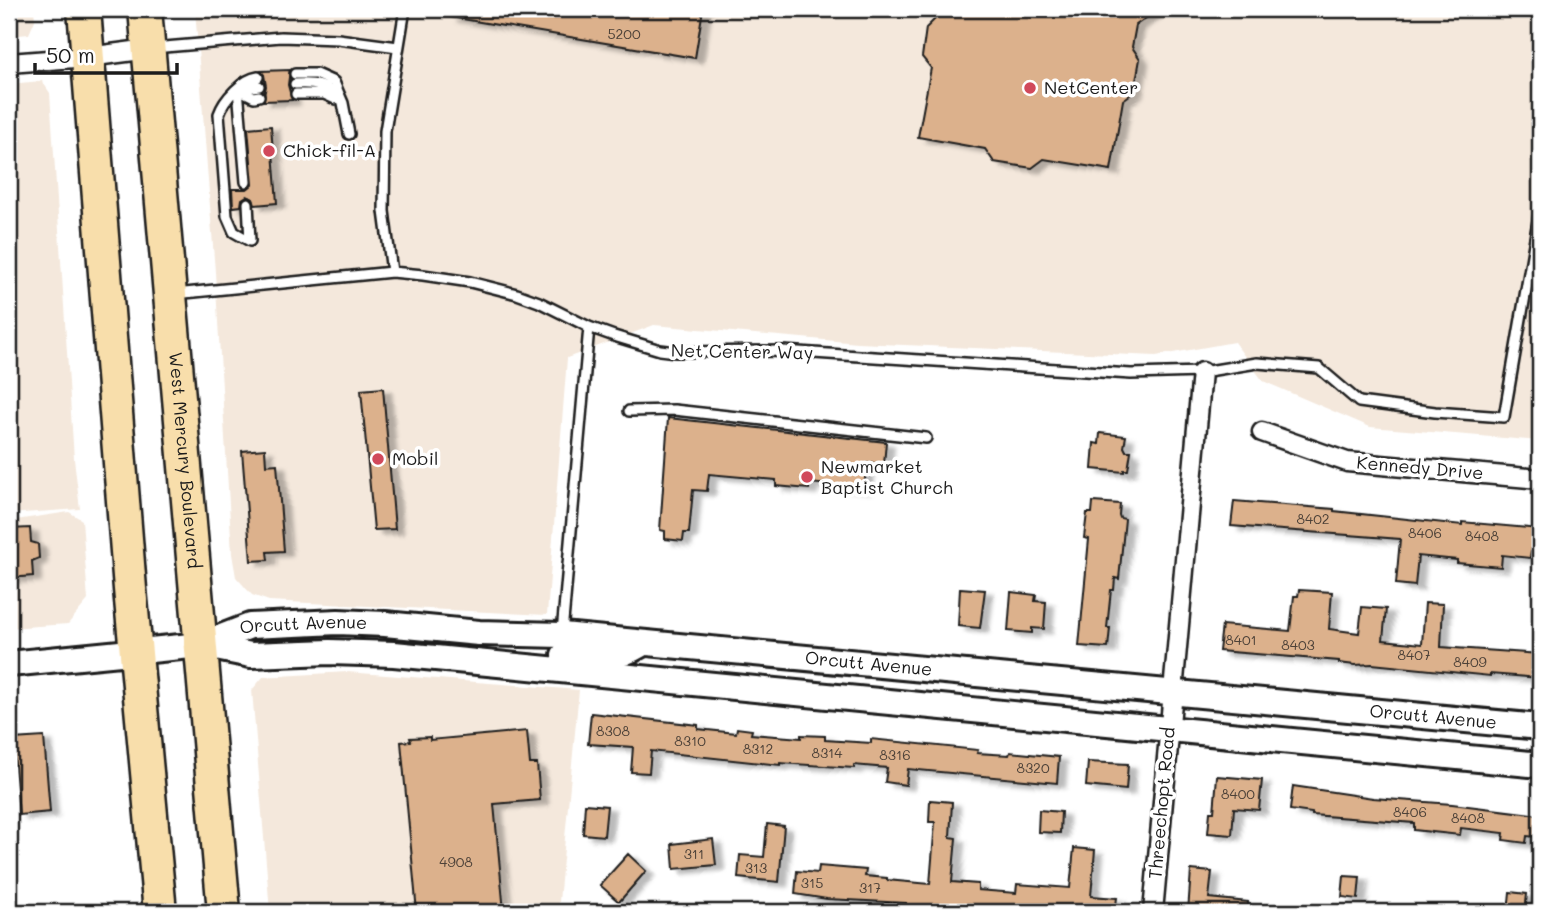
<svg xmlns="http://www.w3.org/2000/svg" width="1549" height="921" font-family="Mali,sans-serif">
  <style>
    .built { fill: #f4e8dc }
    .building { fill: #dcb18c; stroke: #1c1c1c; stroke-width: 2; filter: url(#shadow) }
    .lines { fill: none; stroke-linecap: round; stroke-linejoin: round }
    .lane-casing { stroke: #1c1c1c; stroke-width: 14 }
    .street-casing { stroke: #1c1c1c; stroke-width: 23 }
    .secondary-casing { stroke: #1c1c1c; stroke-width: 30 }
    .highway-casing { stroke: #1c1c1c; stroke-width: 37 }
    .lane { stroke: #fff; stroke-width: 9 }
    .street { stroke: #fff; stroke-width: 18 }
    .secondary { stroke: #fff; stroke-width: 24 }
    .highway { stroke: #f8deab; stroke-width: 32 }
    .poi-dot { fill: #d1495b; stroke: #fff; stroke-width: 2.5 }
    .labels { text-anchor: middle; stroke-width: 7; stroke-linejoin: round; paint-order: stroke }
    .number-label { font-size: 14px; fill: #4c4138 }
    .poi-label { font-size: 18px; fill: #1c1c1c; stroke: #fff; text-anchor: start }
    .street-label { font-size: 18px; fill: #1c1c1c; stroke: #fff }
  </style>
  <defs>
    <filter id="shadow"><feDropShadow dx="8" dy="4.5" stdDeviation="2" flood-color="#0004"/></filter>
  </defs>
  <rect width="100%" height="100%" fill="#fff"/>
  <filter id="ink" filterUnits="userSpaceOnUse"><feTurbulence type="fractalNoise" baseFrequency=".0143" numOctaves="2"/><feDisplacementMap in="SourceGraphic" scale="14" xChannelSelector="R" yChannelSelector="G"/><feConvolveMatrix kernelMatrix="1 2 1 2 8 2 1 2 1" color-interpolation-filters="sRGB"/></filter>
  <g filter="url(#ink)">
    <!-- built -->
    <path class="built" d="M9,9H34L35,20L29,34L9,36Z
      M195,9H1540V441L1370,427L1263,381L1234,342L1156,356L858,343L654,325L567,358L547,615L269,601L252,595L236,577L232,554L215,272Z
      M42,81L50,93L74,459L80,509L9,514V84Z
      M69,512L82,520L88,600L68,624L9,628V521Z
      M347,672L579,690L558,912H270L252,690L263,677Z"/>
    <!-- building -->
    <path class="building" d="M450,9H703L695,58L450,17Z
      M940,9H1159L1136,25L1132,47L1140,59L1134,92L1123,100L1111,170L1044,159L1032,168L994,162L985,149L918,137L931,68L922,57L926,28L939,15Z
      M290,70L288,85L292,100L263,101L266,86L264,75L261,71Z
      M271,126L277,203L255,205L253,199L247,196L242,199L241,206L233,207L232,189H247L253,184L248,128Z
      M383,388L395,529L374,530L361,390Z
      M668,418L886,442L884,464L867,463L864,488L809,483V489L776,486V480L709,474L707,491L693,490L689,533H684L683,541L665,539V531L660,530Z
      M1100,433L1126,436L1124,447L1126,451H1131L1128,470H1124V472L1092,469L1094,443L1099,444Z
      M265,449L266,465L277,464L284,551L267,552L268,560L251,561L242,451Z
      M1234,501L1334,509V511L1462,525V522L1540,529V553L1531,552L1530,558L1502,555L1501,567L1457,563V560L1418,556L1415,586L1396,584L1400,539L1231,526Z
      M1093,502L1120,504L1119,515L1120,518L1125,519L1119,579L1115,578L1114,590H1111L1107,628H1110L1108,648L1079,646L1089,539L1084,538L1087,513H1092Z
      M30,528L31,542L38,544L39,558L32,561L33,576L9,578V529Z
      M960,588L985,590L980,628L958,626Z
      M1299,590L1332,592L1329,629L1359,633L1362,607L1386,609L1383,640L1422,644L1425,603L1443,604L1441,647L1540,654V678L1490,674V676L1372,664L1355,665L1339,663V661L1219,651L1222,625L1290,631L1294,596H1298Z
      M1011,592L1036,595L1035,601L1046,602L1044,629L1032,628V633L1008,631Z
      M591,713L698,725V729L736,733L737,728L752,730L751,734L801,738V735L825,736V740L871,743V739L978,750L977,753L1009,755L1010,752L1059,757L1057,783L908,769L906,785L885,782L887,768L854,765V768L780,763V765L651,751L649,773L631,772L633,747L588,744Z
      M527,731L530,764H537L540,800L494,804L504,912H417L401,742L411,741L410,738L430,737V740Z
      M44,737L50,812L19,815L13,739Z
      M1088,762L1128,764L1126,790L1086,786Z
      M1217,776L1262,780L1259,810L1234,808L1232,835L1208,833L1210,812H1214Z
      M1293,786L1373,798L1452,804L1540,815L1537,837L1527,836L1526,843L1503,840L1504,833L1461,828L1460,835L1414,830V823L1312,815V813L1290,810Z
      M930,800L952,802L950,837L956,838L952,882L978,884V890L1016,893L1017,884L1070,888L1074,848L1095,850L1091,896L1117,898L1115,912H968L906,906V903L827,899L795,894L797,871L818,873L819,866L866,870L865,876L887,878V880L930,884L935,822H929Z
      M585,804L607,806L604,836L583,834Z
      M1039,810L1061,812L1060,833L1038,832Z
      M767,824L784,826L779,882L738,878L740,855L764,857Z
      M713,839L716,865L674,869L672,844Z
      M628,854L646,871L619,902L600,885Z
      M1191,870L1212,872L1209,898L1248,902V912H1188Z
      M1344,876L1360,877L1358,899L1342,897Z
      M1510,892L1527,894L1525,912H1508Z"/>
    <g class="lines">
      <defs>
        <path id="lane" d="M153,48L281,37L338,39L398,47
          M295,74H316L334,82L343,103L349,134
          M295,84C313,83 327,84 340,99
          M238,89L246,182
          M238,89L254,97L259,96
          M240,89L259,86
          M296,94H324L335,99
          M248,203L250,241L234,232L227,216L219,114C224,99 243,79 258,77
          M392,272L384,211L385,131L405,9
          M175,294L392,272L423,275L470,282L517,294L539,302L589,327L614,336L660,350L676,352L783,351L1131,374L1202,372L1257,363L1319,368L1359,402L1435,412L1504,417L1540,209
          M629,411L674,410L926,438
          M562,633L589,327"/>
        <path id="street" d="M9,63L88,57L149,49
          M1262,432L1347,462L1540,479
          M1153,912L1202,372"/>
        <g id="secondary">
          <path d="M201,645L251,655L330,652L394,654L1540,765"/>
          <path d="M564,655C594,657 614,661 640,645"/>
          <path id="s1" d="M9,664L201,645L250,626L338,622L385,624L479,633L562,635L1540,727"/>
        </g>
        <g id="highway">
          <path d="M84,9L130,589L160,912"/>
          <path id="s2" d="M145,9L224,912"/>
        </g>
      </defs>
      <!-- lane casing -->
      <use href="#lane" class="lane-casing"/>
      <!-- street casing -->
      <use href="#street" class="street-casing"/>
      <!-- secondary casing -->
      <use href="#secondary" class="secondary-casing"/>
      <!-- highway casing -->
      <use href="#highway" class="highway-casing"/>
      <!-- lane -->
      <use href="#lane" class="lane"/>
      <!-- street -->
      <use href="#street" class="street"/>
      <!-- secondary -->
      <use href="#secondary" class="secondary"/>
      <!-- highway -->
      <use href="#highway" class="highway"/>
    </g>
  </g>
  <!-- markers -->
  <g class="poi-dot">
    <circle cx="1030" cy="88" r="7"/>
    <circle cx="269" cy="151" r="7"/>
    <circle cx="378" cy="459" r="7"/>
    <circle cx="807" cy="477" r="7"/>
  </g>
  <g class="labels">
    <!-- number labels -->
    <g class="number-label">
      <text x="624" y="39">5200</text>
      <text x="1313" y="524">8402</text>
      <text x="1425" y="538">8406</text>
      <text x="1482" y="541">8408</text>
      <text x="1241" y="645">8401</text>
      <text x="1298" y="650">8403</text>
      <text x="1414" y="660">8407</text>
      <text x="1470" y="667">8409</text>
      <text x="613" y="736">8308</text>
      <text x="690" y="746">8310</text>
      <text x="758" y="754">8312</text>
      <text x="827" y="758">8314</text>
      <text x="895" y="760">8316</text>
      <text x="1033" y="773">8320</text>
      <text x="1238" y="799">8400</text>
      <text x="1410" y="817">8406</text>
      <text x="1468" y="823">8408</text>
      <text x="694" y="859">311</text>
      <text x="456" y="867">4908</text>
      <text x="756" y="873">313</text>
      <text x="812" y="888">315</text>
      <text x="870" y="893">317</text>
    </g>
    <!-- poi labels -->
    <g class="poi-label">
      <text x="1044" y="94">NetCenter</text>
      <text x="283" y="157">Chick-fil-A</text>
      <text x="392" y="465">Mobil</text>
      <text x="821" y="473">Newmarket<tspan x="821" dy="21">Baptist Church</tspan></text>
    </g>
    <!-- street labels -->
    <g class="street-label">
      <text transform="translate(742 352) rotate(1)" y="6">Net Center Way</text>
      <text dy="6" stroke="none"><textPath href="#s2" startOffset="453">West Mercury Boulevard</textPath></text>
      <text transform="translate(1420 468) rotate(5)" y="6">Kennedy Drive</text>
      <text dy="6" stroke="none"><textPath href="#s1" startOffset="299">Orcutt Avenue</textPath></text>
      <text dy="6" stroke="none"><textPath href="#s1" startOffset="866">Orcutt Avenue</textPath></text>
      <text dy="6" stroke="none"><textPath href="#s1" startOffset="1433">Orcutt Avenue</textPath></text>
      <text transform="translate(1162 803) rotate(-85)" y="6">Threechopt Road</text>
    </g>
  </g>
  <!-- margin -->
  <rect width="1549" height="921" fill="none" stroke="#fff" stroke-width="35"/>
  <rect x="18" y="18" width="1514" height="886" fill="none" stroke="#1c1c1c" stroke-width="2.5" filter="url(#ink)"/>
  <!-- scale -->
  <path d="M35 63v10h142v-10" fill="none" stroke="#1c1c1c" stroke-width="3.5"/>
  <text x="46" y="63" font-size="21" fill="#1c1c1c" stroke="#ffffff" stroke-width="5" paint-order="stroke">50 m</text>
</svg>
